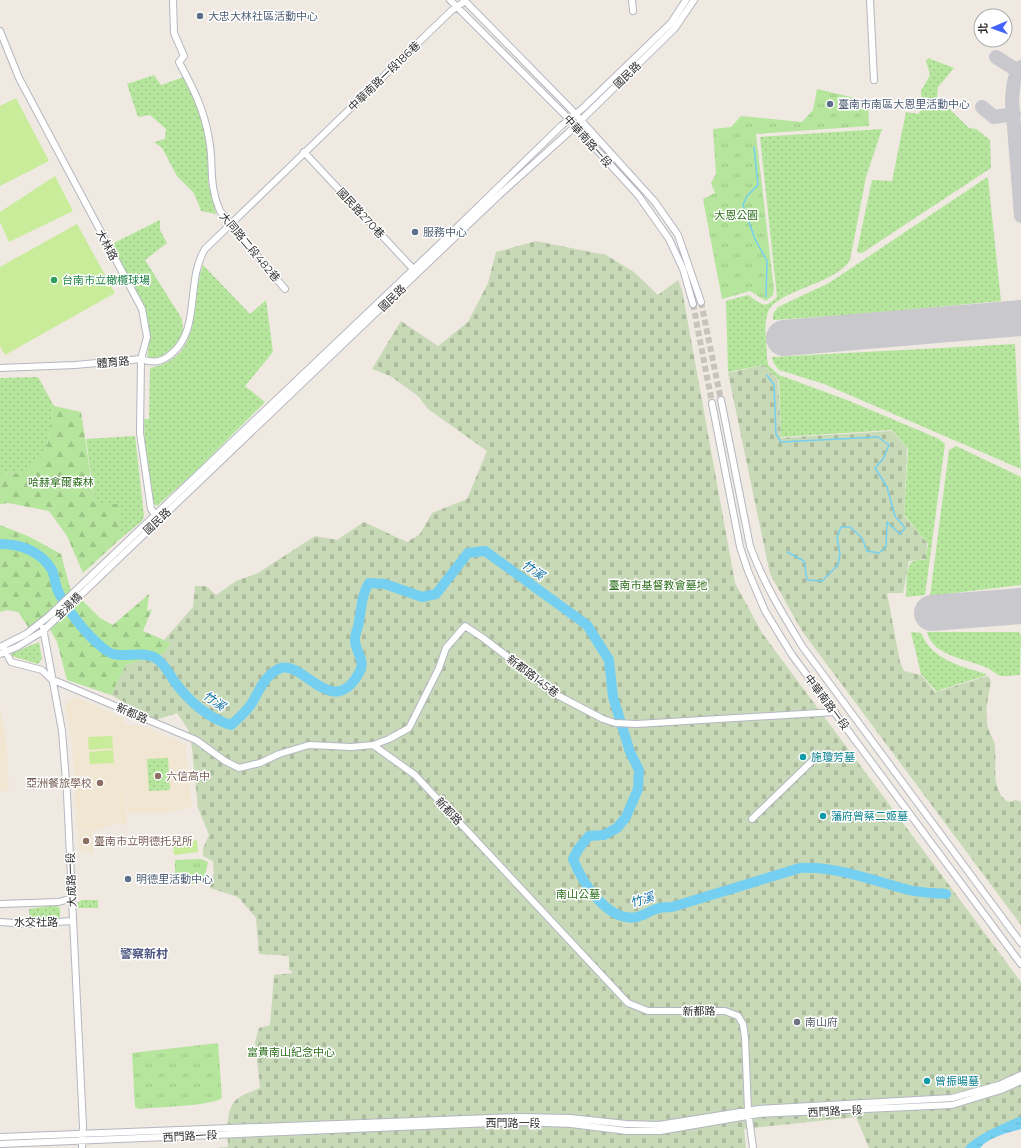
<svg xmlns="http://www.w3.org/2000/svg" width="1021" height="1148" font-family="Montserrat,'Noto Sans TC',sans-serif">
  <style>
    .education { fill: #f0e6d1 }
    .grass { fill: url(#grass-dots) }
    .forest { fill: url(#forest-firs) }
    .cemetery { fill: url(#cemetery-stones) }
    .park { fill: url(#park-tufts) }
    .pitch { fill: #c9ec9a }
    .water { fill: url(#water-ripples) }
    .lines { fill: none; stroke-linecap: round; stroke-linejoin: round }
    .stream { stroke: #75cff0; stroke-width: 1.5 }
    .river { stroke: #75cff0; stroke-width: 10 }
    .taxiway { stroke: #c9c8cc; stroke-width: 14 }
    .runway { stroke: #c9c8cc; stroke-width: 36 }
    .minor-tunnel { stroke: #c8c4bd; stroke-width: 6; stroke-dasharray: 6 3; stroke-linecap: butt }
    .minor-casing { stroke: #b4b7c1; stroke-width: 8 }
    .minor { stroke: #fff; stroke-width: 6 }
    .service-dot { fill: #5c6f8a; stroke: #fff; stroke-width: 1.5 }
    .leisure-dot { fill: #2e9e5b; stroke: #fff; stroke-width: 1.5 }
    .culture-dot { fill: #0f9aa8; stroke: #fff; stroke-width: 1.5 }
    .education-dot { fill: #8d6e63; stroke: #fff; stroke-width: 1.5 }
    .worship-dot { fill: #6b7280; stroke: #fff; stroke-width: 1.5 }
    .labels { text-anchor: middle; stroke-width: 3; stroke-linejoin: round; paint-order: stroke }
    .service-label { font-size: 11px; fill: #4e5e75; stroke: #fff; text-anchor: start }
    .street-label { font-size: 11px; fill: #2e2e2e; stroke: #fff }
    .park-label { font-size: 11px; fill: #2c6e1b; stroke: #fff }
    .leisure-label { font-size: 11px; fill: #27864d; stroke: #fff; text-anchor: start }
    .culture-label { font-size: 11px; fill: #0d838f; stroke: #fff; text-anchor: start }
    .education-label { font-size: 11px; fill: #785e54; stroke: #fff; text-anchor: start }
    .worship-label { font-size: 11px; fill: #5b616d; stroke: #fff; text-anchor: start }
    .water-label { font-size: 12px; font-style: italic; fill: #0d6fa3; stroke: #fff }
    .neighbourhood-label { font-size: 12px; font-weight: bold; fill: #4d5680; stroke: #fff }
  </style>
  <defs>
    <pattern id="grass-dots" width="8" height="8" patternUnits="userSpaceOnUse"><rect width="8" height="8" fill="#b6e59e"/><path d="M2 2h.1M6 6h.1" fill="none" stroke="#9dc588" stroke-width="1.8" stroke-linecap="round"/></pattern>
    <pattern id="forest-firs" width="22" height="20" patternUnits="userSpaceOnUse"><rect width="22" height="20" fill="#b6e59e"/><path d="M5 1l3.5 6h-7zM16 11l3.5 6h-7z" fill="#9dc588"/></pattern>
    <pattern id="cemetery-stones" width="16" height="16" patternUnits="userSpaceOnUse"><rect width="16" height="16" fill="#c8d9b8"/><path d="M2 7V4a2 2 0 0 1 4 0v3zM10 15v-3a2 2 0 0 1 4 0v3z" fill="#acbb9e"/></pattern>
    <pattern id="park-tufts" width="24" height="20" patternUnits="userSpaceOnUse"><rect width="24" height="20" fill="#b6e59e"/><path d="M3 7l-1-3M5 7V3M7 7l1-3M15 17l-1-3M17 17v-4M19 17l1-3" fill="none" stroke="#9dc588"/></pattern>
    <pattern id="water-ripples" width="26" height="14" patternUnits="userSpaceOnUse"><rect width="26" height="14" fill="#75cff0"/><path d="M2 4q2-2 4 0t4 0M15 11q2-2 4 0t4 0" fill="none" stroke="#66b2ce"/></pattern>
  </defs>
  <rect width="100%" height="100%" fill="#efe9e1"/>
  <!-- education -->
  <path class="education" d="M76,697L124,719L125,725L142,726L185,744L192,807L167,813H128L125,740L127,825L114,824L95,831H77L72,742L65,705Z
    M0,707L6,737L9,791H0Z
    M92,832L94,854L79,849L78,833Z"/>
  <!-- grass -->
  <path class="grass" d="M928,58L954,68L938,87L937,97L969,128L976,129L990,140L991,168L862,253H859L857,251L872,180L892,181L906,112L918,114L922,109L921,91L930,75L926,61Z
    M154,75L161,85L184,77L197,98L208,139L210,165L208,180L216,214L201,211L194,193L177,176L162,148L154,142L165,139L166,129L150,115L138,117L127,84Z
    M882,129L866,177L850,260C836,284 775,291 768,312C763,326 767,345 767,359L768,365L779,375L847,400L923,432L939,439L945,444L925,595L906,597C907,589 905,568 912,562C915,560 921,560 925,560L928,544L904,515L908,449L892,430L781,437L779,380L763,365L728,372L726,301L748,295C762,304 764,310 777,297L760,137Z
    M986,178H988L1001,301L861,314L773,320V314L778,307L829,283Z
    M160,220V230L167,243L145,260L182,319L183,332L175,345L162,356L147,360L150,336L112,244Z
    M203,265L250,314L266,300L273,352L245,386L265,402L192,475L157,506L152,502L145,456L144,419H149L150,368C205,357 189,305 203,265Z
    M1015,344L1021,469L824,384L779,370L773,362L772,357Z
    M38,377L54,406L45,456L20,473L0,474V378Z
    M135,436L144,516L142,521L120,539V504H95L86,439Z
    M956,446L1021,477V585L930,596L949,450Z
    M911,632L921,633C932,660 961,666 986,674L985,676L936,691L921,674Z
    M927,632H1019L1021,636L1020,675C1014,675 1007,677 1001,676C997,675 993,671 988,668C968,659 933,657 927,632Z
    M39,642L42,659L38,664L12,656V653Z
    M168,758L170,790L149,791L147,759Z
    M82,900H98V908H78L77,903Z
    M55,905L60,908V918L56,920H29V909Z"/>
  <!-- forest -->
  <path class="forest" d="M54,406L81,412L95,504H120V539L83,573L67,536L49,511L8,503L0,504V474L20,473L45,456Z
    M0,525L30,537L61,554L70,588L100,618L113,625L149,594L147,611L152,609L143,631L171,643L163,654L126,665L111,695L67,680L57,642L43,616L29,628L18,612L7,610L0,612Z"/>
  <!-- cemetery -->
  <path class="cemetery" d="M536,241L606,255L634,272L658,295L678,280L682,290L735,583L762,633L1021,982V1125L972,1148H869L856,1117L744,1129L746,1148H217L228,1147C228,1132 224,1106 240,1097C246,1093 253,1091 260,1088L255,1042L259,1028L270,1025L274,975L293,973L289,969V956L259,954L256,918L238,897L210,888L214,872L213,861L203,856V849L209,835L198,808L192,749L189,731L177,713L156,720L111,695L126,665L163,654L171,643L164,640L193,607L195,586H206L216,595L236,581L258,573L315,536L337,540L364,522L407,542L420,534L432,513L467,499L487,451L428,409L418,396L392,377L372,369L401,321L438,346L468,322L488,283L496,252Z
    M763,365L778,380L781,438L892,431L907,448L904,516L927,543L926,559L909,561L903,593H887L900,662L904,671L921,675L935,692L988,676L991,681C989,695 984,712 988,727C989,734 995,740 995,747C997,765 990,790 1008,802L1016,800L1021,802V925L802,631L770,574L728,373Z"/>
  <!-- park -->
  <path class="park" d="M817,89L868,101L869,126L756,134L774,290L773,295L766,301L750,291L722,299L703,199L715,193L711,183L716,174L713,129L731,127L741,116L802,122L813,110Z
    M201,859L208,862L204,880L199,883L175,885V860Z
    M218,1043L222,1098C212,1106 155,1107 139,1109L135,1107L132,1053Z"/>
  <!-- pitch -->
  <path class="pitch" d="M16,98L49,161L0,186V106Z
    M55,176L73,211L9,242L0,222V212Z
    M77,224L115,293L5,355L0,346V267Z
    M112,736L113,748L89,750L88,737Z
    M113,750L114,763L90,764L89,752Z
    M197,840L198,852L174,855L173,842Z"/>
  <!-- water -->
  <path class="water" d="M1021,1116V1129C1007,1133 989,1137 980,1148H965C973,1136 1007,1122 1021,1116Z"/>
  <g class="lines">
    <!-- stream -->
    <path class="stream" d="M754,147L758,185L747,196L743,205L755,239L767,261L766,297
      M767,375L774,385L776,434L781,442L878,437L889,445L883,459L875,468L887,487L895,516L905,528L900,534L887,522L886,547L879,553L867,551L862,538L850,527H841L837,538L840,554L838,565L822,581L807,580L804,561L787,552"/>
    <!-- river -->
    <path class="river" d="M0,544C20,544 41,551 52,570C55,577 55,586 59,593C66,608 83,630 96,642C101,646 106,652 113,654C126,658 145,650 157,659C165,665 169,673 174,681C188,700 208,718 231,725C239,718 246,712 252,703C259,691 266,673 281,668C304,661 334,722 360,671C366,660 354,650 355,639C355,633 359,627 359,621C362,607 361,596 369,583L385,584L422,597L436,594L468,553L485,551L587,625L609,660L613,697L630,752L639,770L638,789L626,817L617,828L604,835L589,836L579,848L573,859C582,882 608,923 637,917C643,916 650,911 656,909C661,907 667,907 672,907L800,868C836,866 875,881 909,890C920,893 934,893 946,894"/>
    <!-- taxiway -->
    <path class="taxiway" d="M996,57L1018,71
      M1021,67C1013,76 1013,89 1012,101L1021,216
      M982,107L994,117L1014,114"/>
    <!-- runway -->
    <path class="runway" d="M784,338L1021,318
      M932,613L1021,606"/>
    <!-- minor-tunnel -->
    <path class="minor-tunnel" d="M701,302L721,400
      M693,304L712,403"/>
    <defs>
      <path id="minor" d="M173,0L174,33L184,56L179,62C193,88 204,109 209,139C214,165 208,184 220,211L285,289
        M450,0L563,113L638,195L669,239L683,269L693,304
        M464,0L569,107L655,202L678,235L701,302
        M632,0L633,11
        M870,0L874,80
        M0,31L19,78L142,309L147,337L141,359L140,433L151,509L157,517
        M304,152L415,271
        M0,368L75,365L141,359C152,363 160,363 170,355C202,331 185,281 205,249L451,11L465,1
        M721,400L750,546C763,582 782,613 802,646L1021,943
        M712,403L740,547L748,571L765,611L792,655L1021,964
        M43,628L62,731L67,794L83,1126L82,1148
        M3,646L11,662L42,670L51,679L196,740L225,761L239,768L260,763L279,754L309,745L351,747L373,745L415,775L628,1003L648,1011H725L738,1016L743,1024L745,1038L748,1110L753,1148
        M0,647L26,634L49,616L442,242L561,126L583,108L671,23L686,0
        M0,654L17,647L43,631L497,197L568,133L675,28L694,0
        M373,745L389,739L409,728L439,668L446,648L465,626L483,638L559,696L603,719L615,723L637,724L835,712
        M752,819L811,762
        M0,904L59,902L72,898
        M0,922L29,924L72,921
        M0,1137L518,1117L570,1118L626,1124L659,1125L759,1109L952,1098L999,1085L1021,1075
        M0,1144L518,1122L571,1124L627,1131H660L759,1114L952,1105L1001,1090L1021,1081"/>
    </defs>
    <!-- minor casing -->
    <use href="#minor" class="minor-casing"/>
    <!-- minor -->
    <use href="#minor" class="minor"/>
  </g>
  <!-- markers -->
  <g class="service-dot">
    <circle cx="200" cy="16" r="4"/>
    <circle cx="830" cy="104" r="4"/>
    <circle cx="415" cy="232" r="4"/>
    <circle cx="128" cy="879" r="4"/>
  </g>
  <circle class="leisure-dot" cx="54" cy="280" r="4"/>
  <g class="culture-dot">
    <circle cx="803" cy="757" r="4"/>
    <circle cx="823" cy="816" r="4"/>
    <circle cx="927" cy="1081" r="4"/>
  </g>
  <g class="education-dot">
    <circle cx="158" cy="776" r="4"/>
    <circle cx="100" cy="783" r="4"/>
    <circle cx="86" cy="841" r="4"/>
  </g>
  <circle class="worship-dot" cx="797" cy="1022" r="4"/>
  <g class="labels">
    <!-- service labels -->
    <g class="service-label">
      <text x="208" y="20">大忠大林社區活動中心</text>
      <text x="838" y="108">臺南市南區大恩里活動中心</text>
      <text x="423" y="236">服務中心</text>
      <text x="136" y="883">明德里活動中心</text>
    </g>
    <!-- street labels -->
    <g class="street-label">
      <text transform="translate(627 75) rotate(-44)" y="4">國民路</text>
      <text transform="translate(384 76) rotate(-44)" y="4">中華南路一段186巷</text>
      <text transform="translate(588 141) rotate(48)" y="4">中華南路一段</text>
      <text transform="translate(361 213) rotate(47)" y="4">國民路270巷</text>
      <text transform="translate(107 245) rotate(62)" y="4">大林路</text>
      <text transform="translate(250 247) rotate(50)" y="4">大同路二段482巷</text>
      <text transform="translate(392 298) rotate(-44)" y="4">國民路</text>
      <text transform="translate(113 362) rotate(-5)" y="4">體育路</text>
      <text transform="translate(157 521) rotate(-43)" y="4">國民路</text>
      <text transform="translate(68 606) rotate(-44)" y="4">金湯橋</text>
      <text transform="translate(533 676) rotate(37)" y="4">新都路145巷</text>
      <text transform="translate(827 702) rotate(53)" y="4">中華南路一段</text>
      <text transform="translate(132 713) rotate(24)" y="4">新都路</text>
      <text transform="translate(449 811) rotate(47)" y="4">新都路</text>
      <text transform="translate(71 880) rotate(-92)" y="4">大成路一段</text>
      <text x="36" y="926">水交社路</text>
      <text transform="translate(699 1011) rotate(-1)" y="4">新都路</text>
      <text transform="translate(835 1111) rotate(-3)" y="4">西門路一段</text>
      <text x="513" y="1127">西門路一段</text>
      <text transform="translate(190 1136) rotate(-3)" y="4">西門路一段</text>
    </g>
    <!-- park labels -->
    <g class="park-label">
      <text x="736" y="219">大恩公園</text>
      <text x="61" y="486">哈赫拿爾森林</text>
      <text x="658" y="589">臺南市基督教會墓地</text>
      <text x="578" y="898">南山公墓</text>
      <text x="291" y="1056">富貴南山紀念中心</text>
    </g>
    <!-- leisure labels -->
    <g class="leisure-label">
      <text x="62" y="284">台南市立橄欖球場</text>
    </g>
    <!-- culture labels -->
    <g class="culture-label">
      <text x="811" y="761">施瓊芳墓</text>
      <text x="831" y="820">藩府曾蔡二姬墓</text>
      <text x="935" y="1085">曾振暘墓</text>
    </g>
    <!-- education labels -->
    <g class="education-label">
      <text x="166" y="780">六信高中</text>
      <text x="92" y="787" text-anchor="end">亞洲餐旅學校</text>
      <text x="94" y="845">臺南市立明德托兒所</text>
    </g>
    <!-- worship labels -->
    <g class="worship-label">
      <text x="805" y="1026">南山府</text>
    </g>
    <!-- water labels -->
    <g class="water-label">
      <text transform="translate(533 570) rotate(36)" y="4">竹溪</text>
      <text transform="translate(214 701) rotate(35)" y="4">竹溪</text>
      <text transform="translate(642 900) rotate(-17)" y="4">竹溪</text>
    </g>
    <!-- neighbourhood labels -->
    <g class="neighbourhood-label">
      <text x="144" y="958">警察新村</text>
    </g>
  </g>
  <!-- north arrow -->
  <g transform="translate(993 28) rotate(268)"><circle r="19" fill="#ffffff" stroke="#ababab"/>
  <path d="M0-3L7 15L0 10L-7 15Z" fill="#4264fb"/>
  <text y="-6" font-size="11" font-weight="bold" text-anchor="middle" fill="#2e2e2e">北</text>
  </g>
</svg>
